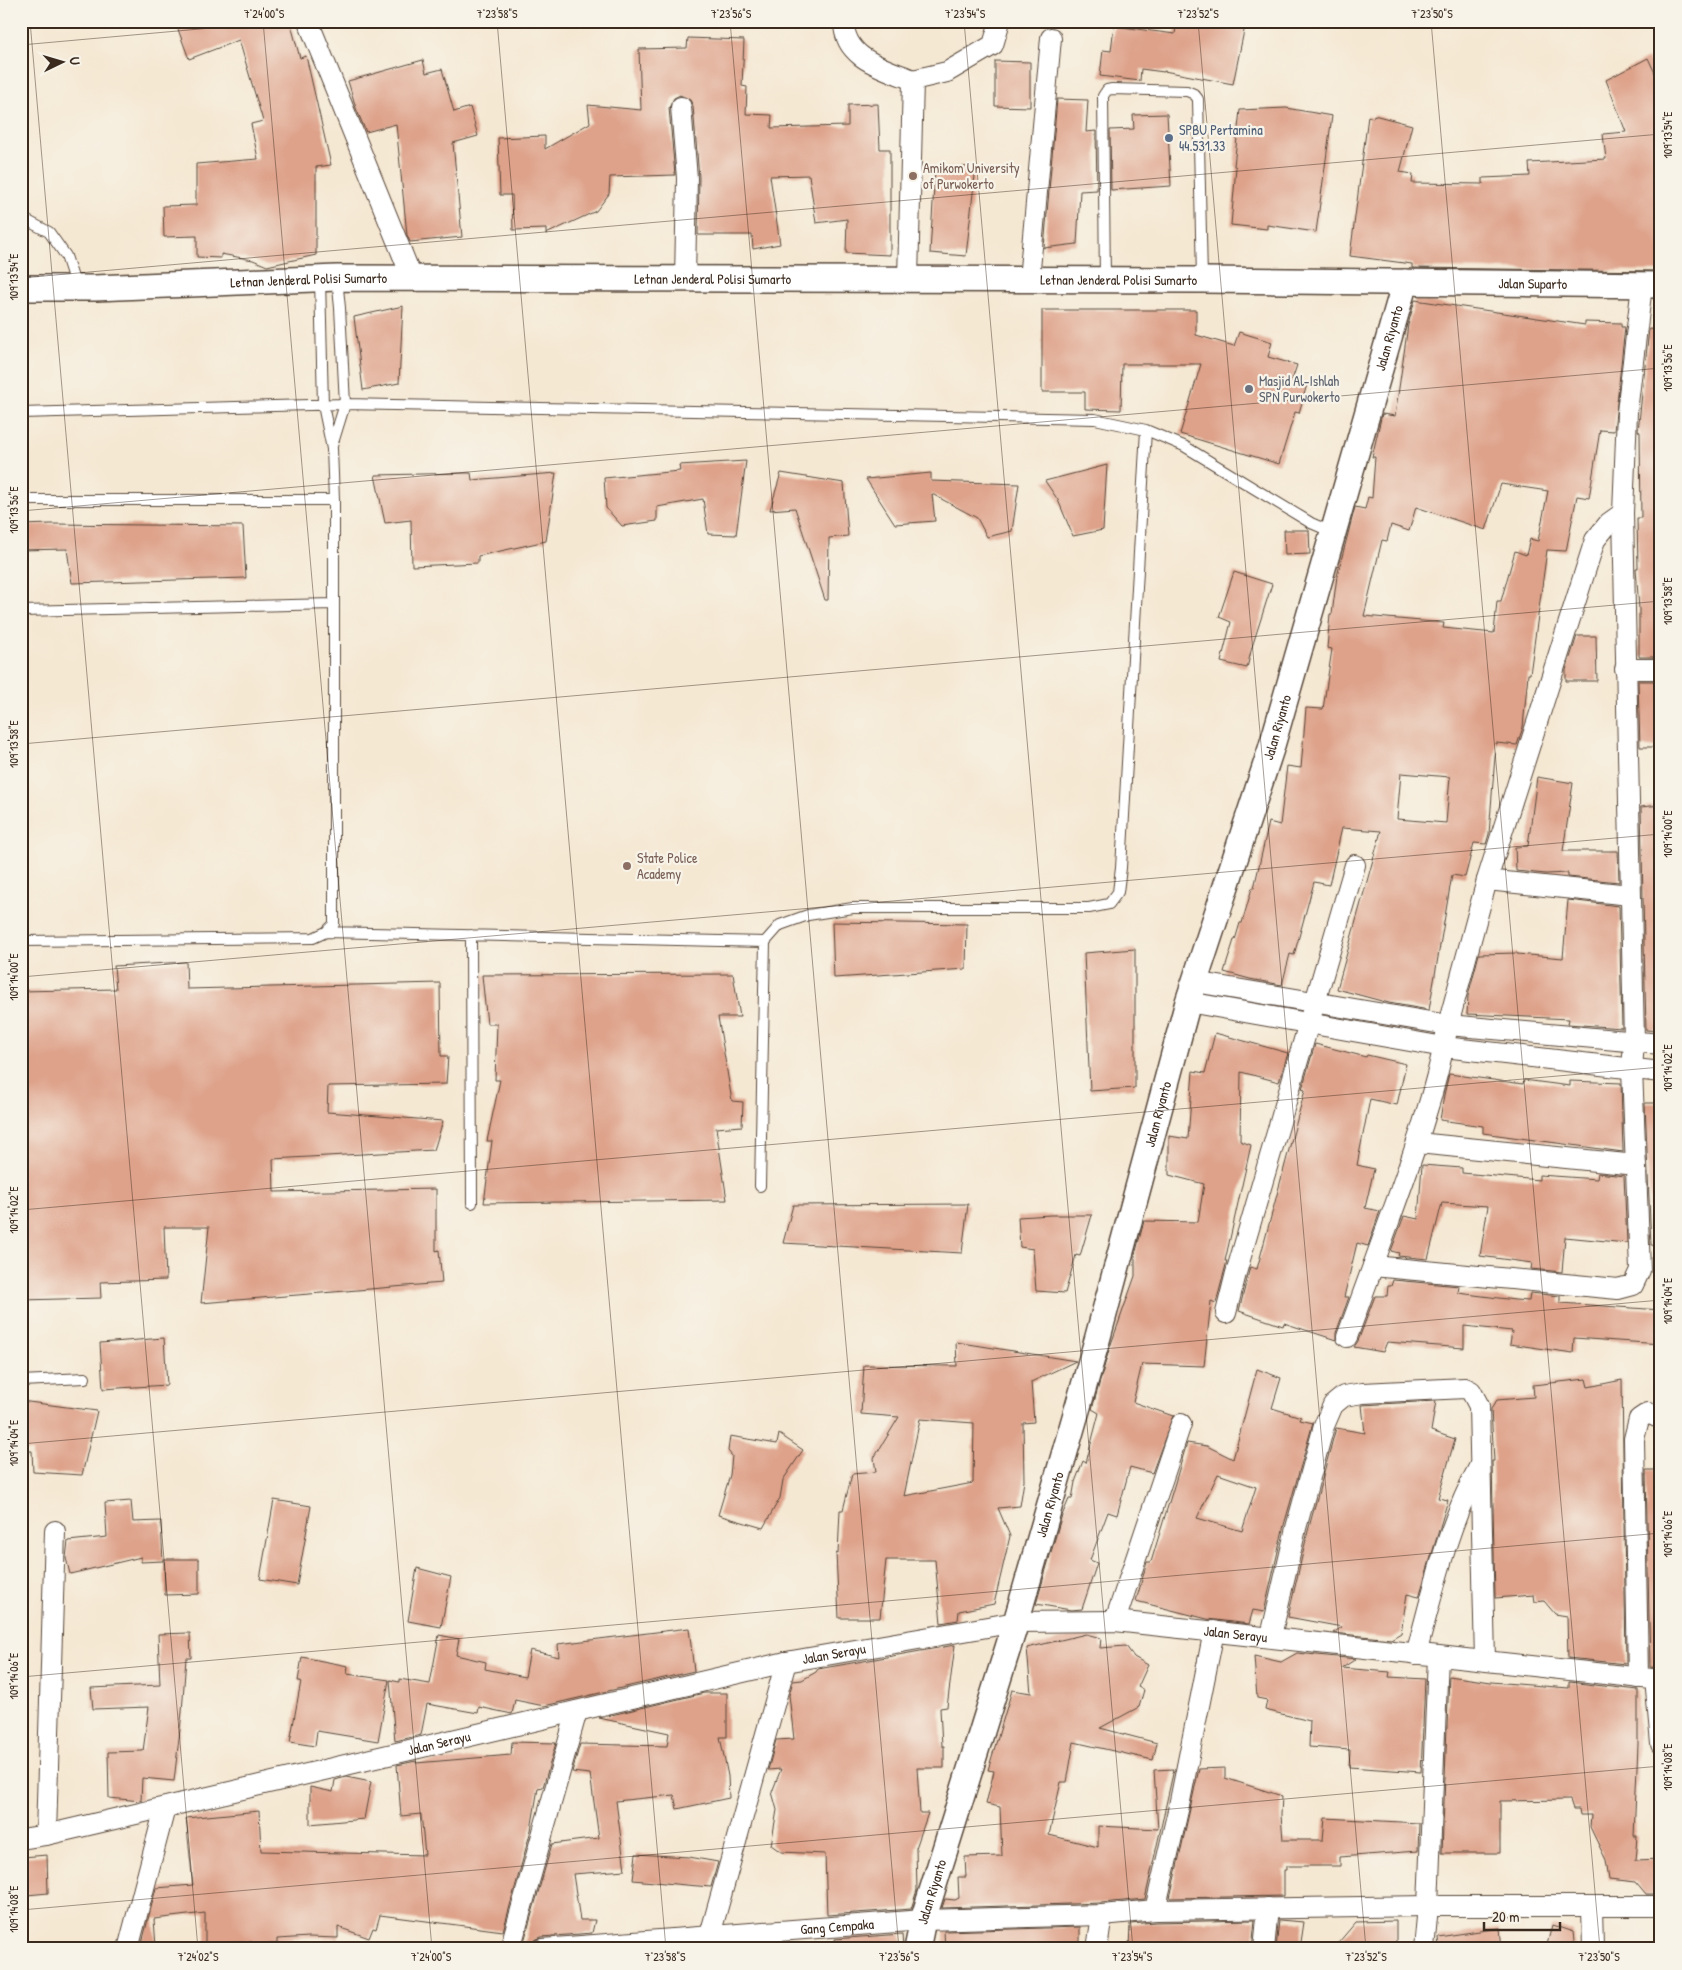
<svg xmlns="http://www.w3.org/2000/svg" width="1682" height="1970" font-family="'Patrick Hand',sans-serif">
  <style>
    .building { fill: #dea189; fill-rule: evenodd }
    .lines { fill: none; stroke-linecap: round; stroke-linejoin: round }
    .service-casing { stroke: #574639; stroke-width: 12 }
    .minor-casing { stroke: #574639; stroke-width: 22 }
    .tertiary-casing { stroke: #574639; stroke-width: 28 }
    .service { stroke: #fff; stroke-width: 10 }
    .minor { stroke: #fff; stroke-width: 20 }
    .tertiary { stroke: #fff; stroke-width: 25 }
    .ticks { fill: none; stroke: #3b2a1e; stroke-width: 1; stroke-opacity: 0.45 }
    .service-dot { fill: #5c6f8a; stroke: #f7f3e8; stroke-width: 2 }
    .education-dot { fill: #8d6e63; stroke: #f7f3e8; stroke-width: 2 }
    .worship-dot { fill: #6b7280; stroke: #f7f3e8; stroke-width: 2 }
    .labels { text-anchor: middle; stroke-width: 4.5; stroke-linejoin: round; paint-order: stroke }
    .service-label { font-size: 14px; fill: #4e5e75; stroke: #f7f3e8; text-anchor: start }
    .education-label { font-size: 14px; fill: #785e54; stroke: #f7f3e8; text-anchor: start }
    .street-label { font-size: 14px; fill: #3b2a1e; stroke: #f7f3e8 }
    .worship-label { font-size: 14px; fill: #5b616d; stroke: #f7f3e8; text-anchor: start }
    .neatline { fill: none; stroke: #3b2a1e; stroke-width: 2 }
    .ticks-label { font-size: 12px; text-anchor: middle; fill: #3b2a1e }
  </style>
  <rect width="100%" height="100%" fill="#f7f3e8"/>
  <filter id="ink" filterUnits="userSpaceOnUse"><feTurbulence type="fractalNoise" baseFrequency=".02" numOctaves="2"/><feDisplacementMap in="SourceGraphic" scale="10" xChannelSelector="R" yChannelSelector="G"/><feConvolveMatrix kernelMatrix="1 2 1 2 8 2 1 2 1" color-interpolation-filters="sRGB"/></filter>
  <filter id="wash" filterUnits="userSpaceOnUse"><feTurbulence type="fractalNoise" baseFrequency=".0096" numOctaves="4" result="noise"/><feDisplacementMap in="SourceGraphic" scale="20" xChannelSelector="R" yChannelSelector="G"/><feGaussianBlur stdDeviation="1.12" result="paint"/><feColorMatrix in="noise" values="0 0 0 0 0 0 0 0 0 0 0 0 0 0 0 0 0 1.4 0 .05"/><feComposite in="paint" operator="in"/></filter>
  <g filter="url(#wash)">
    <rect width="100%" height="100%" fill="#f5e8d3"/>
    <g id="blocks">
      <!-- building -->
      <path class="building" d="M175,21H290L300,58L306,56L331,165L316,167V255L267,266L253,260L221,254V258L197,257V236L164,237L163,206L196,205V164L258,159L251,124L263,121L239,40L189,59Z
        M1177,21H1246L1233,84L1164,71V72L1141,69L1140,81L1100,76L1103,50L1111,51L1114,26L1175,34Z
        M688,38L744,40L742,86L747,87L746,114L772,115L771,128L848,126V105L878,104L880,149H890V255L846,253L847,219L816,223L809,175L770,176L780,244L753,249L752,235H698L699,177L693,106L690,100L680,95L674,98L669,108L675,175L610,177L609,194L596,211L546,234V229L513,230L512,195H500L498,138L545,136V149L590,123L588,105L641,110L639,49L687,48Z
        M1648,58L1661,86V271L1412,268V264L1350,256L1368,116L1373,118L1374,115L1412,125L1400,172L1413,174L1412,183L1483,184V178L1530,176L1529,163L1606,159L1603,134L1626,132L1606,80Z
        M423,60L426,73L442,69L454,112L470,107L478,136L453,143L462,237L410,242L407,235L396,124L366,132L356,108L348,81Z
        M995,61L1030,62V107L995,106Z
        M1057,99L1088,100L1086,132L1096,131L1097,190L1080,191L1077,244L1044,248Z
        M1286,108L1332,116L1316,232L1267,225V229L1231,225L1236,167L1234,166L1240,110Z
        M1167,114L1171,186L1111,190L1110,130L1134,129L1133,115Z
        M976,166L966,256L930,253L935,169Z
        M1415,300L1585,325V322L1621,323V327H1625L1614,431L1600,430L1589,498L1577,496L1566,551L1547,550L1530,674H1528L1523,727L1517,745L1496,743L1489,834L1486,844L1474,843L1465,877L1452,875L1429,1010L1389,1003L1337,989L1381,831L1342,828L1329,885L1314,882L1294,955L1290,954L1282,985L1250,979L1224,972L1234,940H1235L1240,923H1242L1252,888H1254L1269,822L1280,825L1287,766L1301,768L1306,708L1323,709L1332,649L1327,648L1330,614H1332L1337,576L1355,507L1365,509L1368,497L1372,498L1375,457H1372L1382,414L1395,416L1408,325ZM1501,484L1548,491L1538,541L1530,539L1526,555L1515,551L1501,601H1497L1494,633L1443,628L1444,623L1364,616L1382,540L1387,541L1391,525L1409,531L1416,507L1486,530ZM1401,773L1450,777L1446,823L1397,819Z
        M403,306L399,383L363,390L354,317Z
        M1042,310H1196V335L1234,346L1239,332L1272,342L1268,357L1297,365L1292,380L1307,384L1299,413L1295,412L1279,464L1180,434L1201,364H1122L1121,410L1085,409V392H1042Z
        M1649,329L1661,331V657H1639V609L1636,568H1638L1637,518H1641L1640,432L1638,431Z
        M746,461L736,535L708,534L703,499L657,507V521L622,526L606,508L604,478L680,471L679,465Z
        M1107,465L1103,530L1073,536L1058,500L1045,481Z
        M471,473L472,480L556,473L546,541L478,556V563L412,566L411,520L385,523L375,475Z
        M781,473L844,483L848,536L829,538L828,600H825L795,508L770,510Z
        M931,473V481L1019,484L1012,531L987,537L977,518L932,494L935,521L895,524L866,479Z
        M51,524L243,526L246,578L72,583L67,549L21,550V525Z
        M1284,530H1309L1310,554L1285,555Z
        M1234,572L1272,584L1252,647L1247,668L1221,662L1231,622L1219,617Z
        M1577,636H1596L1597,681H1566V670Z
        M1638,681H1661V747H1640Z
        M1537,777L1573,783L1563,851H1618L1619,882L1568,877V873L1546,874L1516,871L1515,847L1528,846Z
        M1661,805V1031L1646,1030L1641,807Z
        M1568,900L1619,906L1622,1028L1568,1024L1569,1019L1467,1014L1468,996L1479,954L1517,953V954L1563,958Z
        M832,922L967,924L966,969L834,978Z
        M1135,949V1088L1090,1091L1084,953Z
        M186,962L187,989L440,983L441,1056H448L446,1084L328,1086L327,1112L443,1121L434,1150L273,1159L274,1192L436,1189V1251L439,1250L442,1283L201,1303L209,1227H164L166,1280L100,1282L101,1298L21,1300V991L116,989L114,966Z
        M733,974L740,1017H718L732,1101L743,1102L742,1126L716,1128L727,1200L484,1203L492,1141H487L500,1080H495L497,1024H487L482,975Z
        M1215,1033L1288,1053L1279,1082L1241,1072L1240,1141L1251,1145L1225,1261H1227L1216,1303L1211,1301L1204,1366L1142,1364L1133,1402L1173,1416L1152,1473L1130,1467L1117,1515L1108,1512L1090,1560L1097,1563L1082,1609L1071,1610L1036,1604L1061,1518L1069,1499H1072L1075,1482L1083,1461L1086,1463L1099,1413L1092,1409L1109,1350L1135,1276V1255L1144,1221L1198,1222L1204,1184L1169,1175V1136L1188,1139L1193,1071L1205,1073Z
        M1315,1044L1366,1057L1367,1055L1406,1064L1397,1105L1370,1099L1357,1165L1374,1169L1365,1208L1380,1211L1368,1246L1357,1243L1344,1297H1349L1336,1333V1340L1284,1323L1283,1326L1239,1311L1250,1267L1257,1269L1305,1090L1302,1089Z
        M1449,1074L1523,1084L1524,1080L1570,1086V1081L1621,1083L1623,1152L1483,1133V1126L1440,1120L1444,1095Z
        M1645,1103H1661V1246L1651,1245Z
        M1422,1165L1462,1168V1173L1539,1180V1175L1597,1179L1598,1173L1624,1176L1627,1243L1565,1237L1562,1272L1531,1269L1532,1263L1480,1256L1488,1206L1442,1203L1428,1259L1398,1256L1399,1253L1391,1251L1404,1216L1418,1219Z
        M968,1204L962,1253L783,1243L793,1205Z
        M1051,1215H1092L1080,1256L1076,1255L1065,1293L1036,1291L1033,1249L1020,1247L1018,1217Z
        M1393,1280L1459,1286L1458,1293L1515,1300L1529,1301L1530,1293L1560,1296V1303L1661,1310V1344L1574,1338L1573,1353L1510,1344L1512,1331L1464,1326V1348L1387,1342L1383,1352L1354,1347L1358,1341L1375,1296H1387L1388,1286H1391Z
        M164,1338L167,1385L103,1389L100,1343Z
        M956,1342L1076,1361L1031,1382L1034,1422L1023,1423L1024,1481L1020,1506L998,1508L1010,1536L994,1604L959,1611L958,1620L941,1623L935,1560H886L880,1618H839L836,1553L838,1554L840,1510H843L852,1474L876,1472L874,1458L899,1417L861,1414L864,1365L957,1366ZM920,1419L974,1423L973,1483L904,1496Z
        M1257,1369L1281,1378L1272,1408L1301,1417L1300,1420L1313,1423L1284,1525L1264,1612L1253,1610L1249,1624L1207,1619L1136,1601L1147,1562H1151L1187,1443L1207,1446L1233,1459ZM1218,1474L1256,1487L1242,1531L1197,1518Z
        M1586,1379L1588,1387L1622,1380L1626,1664L1568,1658L1567,1616L1555,1614L1544,1601L1535,1602L1534,1595L1495,1598L1492,1461H1494L1491,1409L1497,1400L1534,1397L1533,1385Z
        M21,1401L97,1411L82,1475L33,1472L32,1451H21Z
        M1436,1401L1431,1431L1455,1439L1438,1498L1448,1500L1419,1597L1407,1594L1401,1633L1391,1639L1333,1633L1342,1627L1288,1617L1308,1531L1336,1428L1365,1433L1362,1405Z
        M779,1434L803,1450L783,1480L780,1498L763,1528L718,1515L730,1475L732,1456L728,1451L730,1436L777,1444Z
        M1646,1470H1661V1668L1650,1667Z
        M274,1500L311,1506L297,1585L260,1579Z
        M131,1501L133,1522L161,1521L163,1561L141,1562V1557L70,1574L66,1558L68,1541L107,1537L105,1503Z
        M164,1559H199V1594L165,1595Z
        M417,1568L451,1577L441,1627L408,1621Z
        M689,1628L694,1671L544,1706L515,1700L512,1714L479,1707L478,1713L427,1704L421,1735L395,1741L390,1680L399,1682V1679L430,1684L439,1635L459,1639L456,1655L486,1662L485,1669L525,1677L530,1650L559,1657L558,1644Z
        M190,1633L191,1658H186L182,1712L174,1781L142,1778L141,1801L109,1798L108,1752L143,1751L149,1707L93,1709L91,1688L160,1685L158,1634Z
        M1086,1634L1101,1638L1100,1648L1126,1646L1134,1657L1148,1665L1138,1687L1144,1690L1139,1707L1100,1728L1157,1743L1153,1760L1074,1742L1067,1782H1061L1049,1835L1098,1847V1826L1158,1829L1154,1770L1174,1769L1145,1899L1101,1903L942,1908L945,1899L955,1900L959,1898L958,1877H966L965,1857L1002,1856L1000,1807L986,1804L994,1771L988,1770L1012,1690L1031,1693L1027,1648Z
        M955,1645L947,1707L940,1708L942,1746H944V1768H917L920,1813H928L916,1848L917,1890L911,1909L827,1915L825,1854L781,1852L771,1845L777,1810L772,1792L781,1769L768,1770L776,1740L794,1739L789,1695L793,1681L802,1680L816,1672L818,1669Z
        M1297,1653L1356,1659L1342,1668L1390,1672L1389,1677L1425,1679L1421,1772L1349,1767L1350,1750L1309,1747L1310,1721L1265,1710L1267,1700L1257,1698L1254,1656L1281,1662Z
        M302,1657L348,1666L347,1674L389,1680L378,1741L317,1731L315,1746L290,1742L301,1681H298Z
        M1449,1676L1491,1682L1569,1688V1682L1638,1690V1744L1634,1836H1637L1635,1860L1661,1859V1894H1646L1636,1882L1609,1879L1606,1860L1590,1827L1591,1815H1580L1579,1809H1573L1570,1800L1500,1801V1853H1442Z
        M704,1693H727V1737H720L728,1776L729,1798L677,1809L674,1795L616,1801L625,1870L573,1874L580,1920H595L592,1933L541,1937L535,1940L531,1944L523,1945L552,1844L599,1838L590,1774L572,1772L580,1744L667,1746L669,1733L599,1718Z
        M512,1742L556,1743L543,1787L538,1788L531,1830L503,1931L380,1915L376,1929L373,1928L369,1938L338,1927V1938L309,1937L277,1939V1944H252V1942L205,1943V1913L154,1919L156,1947H141L156,1888L193,1885L186,1818L259,1811L261,1851L425,1855L421,1814L401,1816L397,1765L416,1761V1763L511,1755Z
        M1225,1768V1778L1282,1796L1281,1815L1283,1840H1323L1325,1818L1419,1823L1418,1851L1340,1857V1866H1287V1870H1284V1896L1170,1898L1199,1769Z
        M346,1777L371,1782L364,1819L310,1824V1787L333,1792L335,1780Z
        M636,1854L689,1857L718,1862L711,1887L686,1885L633,1880Z
        M47,1855L48,1893L27,1895L23,1857Z
        M1255,1920L1252,1949H1129L1130,1924L1156,1922Z
        M1279,1920L1304,1922L1300,1949H1276Z
        M1396,1921V1949H1333L1356,1922Z
        M1552,1925L1573,1932L1575,1949H1546Z
        M1080,1927V1949H945L944,1931Z
        M1500,1928L1502,1949H1439L1438,1937Z
        M902,1934L903,1949H836L835,1939Z"/>
    </g>
  </g>
  <g filter="url(#ink)">
    <use href="#blocks" fill-opacity="0" stroke="#574639" stroke-width="1"/>
    <g class="lines">
      <defs>
        <path id="service" d="M22,218L49,232L66,256L76,287
          M1105,280L1103,96L1107,90L1112,89L1187,91L1194,94L1198,99L1202,279
          M21,413L345,404L1095,419L1146,430L1184,446L1311,523L1332,532
          M332,446L345,404L340,308L337,278
          M21,500H334
          M21,611L334,604
          M326,932L765,942L780,925L808,915L853,908H1089L1109,904L1118,892L1121,868L1146,430
          M471,935L472,1203
          M21,941L313,938L326,932L334,924V500L332,449L323,405L320,279
          M760,1186L765,942
          M21,1381L85,1378"/>
        <g id="minor">
          <path d="M308,21L412,278"/>
          <path d="M844,21C843,59 884,68 913,80L908,279"/>
          <path d="M913,80L947,72L993,45L1000,21"/>
          <path d="M681,107L687,178L685,279"/>
          <path d="M1029,280L1051,38"/>
          <path d="M1623,513L1609,523L1595,540L1487,880L1448,1025C1433,1108 1401,1187 1373,1266L1618,1289L1633,1285L1640,1270L1632,1069L1634,1042L1623,513L1627,412L1642,285"/>
          <path d="M1625,669H1661"/>
          <path d="M1487,880L1630,895"/>
          <path d="M1195,982L1448,1025L1661,1044"/>
          <path d="M1188,1002L1444,1047L1661,1072"/>
          <path d="M1418,1143L1636,1165"/>
          <path d="M1226,1313L1236,1273L1355,865"/>
          <path d="M1347,1337L1373,1266"/>
          <path d="M1115,1621L1181,1424"/>
          <path d="M1271,1636L1296,1528L1324,1426L1333,1405L1344,1396L1363,1393L1465,1388L1471,1391L1479,1406L1485,1660"/>
          <path d="M1416,1654C1434,1589 1447,1525 1480,1465"/>
          <path d="M1638,1678L1634,1439L1639,1419L1648,1413L1661,1419"/>
          <path d="M1655,1679L1661,1744"/>
          <path d="M46,1835L55,1531"/>
          <path id="s1" d="M21,1839L46,1835L786,1662L1016,1622L1115,1621L1661,1680"/>
          <path d="M1592,1906L1593,1949"/>
          <path d="M1155,1910L1179,1806L1214,1631"/>
          <path d="M710,1935L786,1662"/>
          <path d="M128,1949L165,1808"/>
          <path d="M510,1949L577,1711"/>
          <path id="s2" d="M542,1949L923,1920L1102,1915L1155,1910L1428,1906H1661"/>
          <path d="M1097,1949L1102,1915"/>
          <path d="M1264,1949L1268,1908"/>
          <path d="M1424,1949L1428,1906L1438,1656"/>
        </g>
        <g id="tertiary">
          <path id="s3" d="M21,288H95L337,278L1202,280L1661,285"/>
          <path id="s4" d="M917,1949L923,1920L1016,1622L1096,1344L1188,1002L1271,749L1405,282"/>
        </g>
      </defs>
      <!-- service casing -->
      <use href="#service" class="service-casing"/>
      <!-- minor casing -->
      <use href="#minor" class="minor-casing"/>
      <!-- tertiary casing -->
      <use href="#tertiary" class="tertiary-casing"/>
      <!-- service -->
      <use href="#service" class="service"/>
      <!-- minor -->
      <use href="#minor" class="minor"/>
      <!-- tertiary -->
      <use href="#tertiary" class="tertiary"/>
    </g>
  </g>
  <!-- ticks -->
  <path class="ticks" d="M30,21L198,1949M263,21L432,1949M497,21L666,1949M730,21L899,1949M964,21L1133,1949M1198,21L1366,1949M1431,21L1600,1949M21,45L289,21M21,278L1661,134M21,511L1661,368M21,744L1661,601M21,977L1661,834M21,1210L1661,1067M21,1444L1661,1300M21,1677L1661,1533M21,1910L1661,1766"/>
  <!-- markers -->
  <circle class="service-dot" cx="1169" cy="138" r="5"/>
  <g class="education-dot">
    <circle cx="913" cy="176" r="5"/>
    <circle cx="627" cy="866" r="5"/>
  </g>
  <circle class="worship-dot" cx="1249" cy="389" r="5"/>
  <g class="labels">
    <!-- service labels -->
    <g class="service-label">
      <text x="1179" y="135">SPBU Pertamina<tspan x="1179" dy="16">44.531.33</tspan></text>
    </g>
    <!-- education labels -->
    <g class="education-label">
      <text x="923" y="173">Amikom University<tspan x="923" dy="16">of Purwokerto</tspan></text>
      <text x="637" y="863">State Police<tspan x="637" dy="16">Academy</tspan></text>
    </g>
    <!-- street labels -->
    <g class="street-label">
      <text dy="5" stroke="none"><textPath href="#s3" startOffset="692">Letnan Jenderal Polisi Sumarto</textPath></text>
      <text dy="5" stroke="none"><textPath href="#s3" startOffset="1098">Letnan Jenderal Polisi Sumarto</textPath></text>
      <text dy="5" stroke="none"><textPath href="#s3" startOffset="288">Letnan Jenderal Polisi Sumarto</textPath></text>
      <text dy="5" stroke="none"><textPath href="#s3" startOffset="1512">Jalan Suparto</textPath></text>
      <text dy="5" stroke="none"><textPath href="#s4" startOffset="1679">Jalan Riyanto</textPath></text>
      <text dy="5" stroke="none"><textPath href="#s4" startOffset="1274">Jalan Riyanto</textPath></text>
      <text dy="5" stroke="none"><textPath href="#s4" startOffset="869">Jalan Riyanto</textPath></text>
      <text dy="5" stroke="none"><textPath href="#s4" startOffset="464">Jalan Riyanto</textPath></text>
      <text dy="5" stroke="none"><textPath href="#s1" startOffset="1239">Jalan Serayu</textPath></text>
      <text dy="5" stroke="none"><textPath href="#s1" startOffset="834">Jalan Serayu</textPath></text>
      <text dy="5" stroke="none"><textPath href="#s1" startOffset="429">Jalan Serayu</textPath></text>
      <text dy="5" stroke="none"><textPath href="#s4" startOffset="59">Jalan Riyanto</textPath></text>
      <text dy="5" stroke="none"><textPath href="#s2" startOffset="296">Gang Cempaka</textPath></text>
    </g>
    <!-- worship labels -->
    <g class="worship-label">
      <text x="1259" y="386">Masjid Al-Ishlah<tspan x="1259" dy="16">SPN Purwokerto</tspan></text>
    </g>
  </g>
  <!-- margin -->
  <rect width="1682" height="1970" fill="none" stroke="#f7f3e8" stroke-width="55"/>
  <!-- north arrow -->
  <g transform="translate(62 62) rotate(85)" stroke="#f7f3e8" stroke-width="4" paint-order="stroke">
  <path d="M0-4L9 19L0 12L-9 19Z" fill="#3b2a1e"/>
  <text y="-8" font-size="14" font-weight="bold" text-anchor="middle" fill="#3b2a1e">U</text>
  </g>
  <!-- scale -->
  <path d="M1484 1922v8h76v-8" fill="none" stroke="#3b2a1e" stroke-width="2.5"/>
  <text x="1492" y="1922" font-size="15" fill="#3b2a1e" stroke="#f7f3e8" stroke-width="4" paint-order="stroke">20 m</text>
  <rect x="28" y="28" width="1626" height="1914" class="neatline"/>
  <g class="ticks-label">
    <text x="264" y="18">7°24'00"S</text>
    <text x="497" y="18">7°23'58"S</text>
    <text x="731" y="18">7°23'56"S</text>
    <text x="965" y="18">7°23'54"S</text>
    <text x="1198" y="18">7°23'52"S</text>
    <text x="1432" y="18">7°23'50"S</text>
    <text transform="translate(1668 135) rotate(-90)" y="4">109°13'54"E</text>
    <text transform="translate(14 277) rotate(-90)" y="4">109°13'54"E</text>
    <text transform="translate(1668 368) rotate(-90)" y="4">109°13'56"E</text>
    <text transform="translate(14 510) rotate(-90)" y="4">109°13'56"E</text>
    <text transform="translate(1668 601) rotate(-90)" y="4">109°13'58"E</text>
    <text transform="translate(14 744) rotate(-90)" y="4">109°13'58"E</text>
    <text transform="translate(1668 834) rotate(-90)" y="4">109°14'00"E</text>
    <text transform="translate(14 977) rotate(-90)" y="4">109°14'00"E</text>
    <text transform="translate(1668 1068) rotate(-90)" y="4">109°14'02"E</text>
    <text transform="translate(14 1210) rotate(-90)" y="4">109°14'02"E</text>
    <text transform="translate(1668 1301) rotate(-90)" y="4">109°14'04"E</text>
    <text transform="translate(14 1443) rotate(-90)" y="4">109°14'04"E</text>
    <text transform="translate(1668 1534) rotate(-90)" y="4">109°14'06"E</text>
    <text transform="translate(14 1676) rotate(-90)" y="4">109°14'06"E</text>
    <text transform="translate(1668 1767) rotate(-90)" y="4">109°14'08"E</text>
    <text transform="translate(14 1909) rotate(-90)" y="4">109°14'08"E</text>
    <text x="198" y="1961">7°24'02"S</text>
    <text x="431" y="1961">7°24'00"S</text>
    <text x="665" y="1961">7°23'58"S</text>
    <text x="899" y="1961">7°23'56"S</text>
    <text x="1132" y="1961">7°23'54"S</text>
    <text x="1366" y="1961">7°23'52"S</text>
    <text x="1599" y="1961">7°23'50"S</text>
  </g>
</svg>
